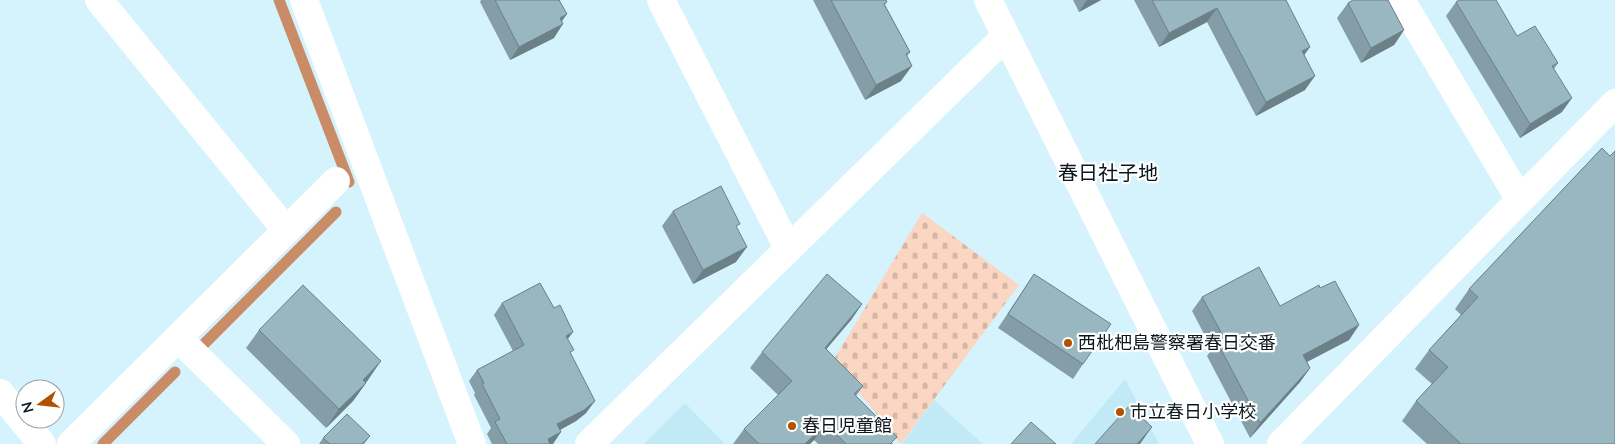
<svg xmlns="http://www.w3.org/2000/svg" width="1615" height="444" font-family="Lato,'Noto Sans JP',sans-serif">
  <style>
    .built { fill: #c1e9f6 }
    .cemetery { fill: url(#cemetery-stones) }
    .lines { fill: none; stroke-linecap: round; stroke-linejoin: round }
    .stream { stroke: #ca8b67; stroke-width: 11 }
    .minor { stroke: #fff; stroke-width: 28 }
    .wall { fill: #849da6 }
    .shaded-wall { fill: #6b8087 }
    .building { fill: #99b7c1; stroke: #6b8087 }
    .poi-dot { fill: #b05200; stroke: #fff; stroke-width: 2 }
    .labels { text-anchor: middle; stroke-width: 4.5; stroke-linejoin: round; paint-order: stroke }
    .poi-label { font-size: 18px; fill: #0c171b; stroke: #fff; text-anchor: start }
    .quarter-label { font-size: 20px; fill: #0c171b; stroke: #fff }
  </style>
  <defs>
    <pattern id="cemetery-stones" width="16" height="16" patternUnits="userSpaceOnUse" patternTransform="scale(1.25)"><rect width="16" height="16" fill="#fbd6c2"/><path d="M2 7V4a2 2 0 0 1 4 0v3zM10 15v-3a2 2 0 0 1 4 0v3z" fill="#d6b7a6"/></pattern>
  </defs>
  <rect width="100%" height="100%" fill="#d4f3fd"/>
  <!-- built -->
  <path class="built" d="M1125,379L1159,444H1071Z
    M934,400L983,444H902Z
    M685,403L725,444H644Z"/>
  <!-- cemetery -->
  <path class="cemetery" d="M922,213L1019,285L901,444L833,361Z"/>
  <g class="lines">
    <!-- stream -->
    <path class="stream" d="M279,0L349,182
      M201,347L336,212
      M103,444L175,372"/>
    <!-- minor -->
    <path class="minor" d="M99,0L286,230
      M304,0L472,444
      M661,0L788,248
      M988,0L1210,444
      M1401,0L1520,200
      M178,338L286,444
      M0,393L42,444
      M71,444L336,181
      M589,444L1006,36
      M1281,444L1615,103"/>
  </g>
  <!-- wall -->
  <path class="wall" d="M481,0H560L561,21L554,38L510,60L480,2Z
    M813,0H886L885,5L910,52L907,56L901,81L865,100Z
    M1073,0H1101L1079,12Z
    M1134,0H1286L1304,56L1305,90L1256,116L1207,22L1159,47Z
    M1456,2L1517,36L1558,63L1554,69L1562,112L1520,138L1446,16Z
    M1348,3L1404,30L1394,45L1361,63L1337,18Z
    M1602,148L1615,444H1427L1402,421L1416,401L1432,384L1415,369L1429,350L1461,315L1455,309L1469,289Z
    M673,211L737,228L736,262L693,284L662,226Z
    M1034,274L1083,364L1073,379L998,328Z
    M1320,288L1359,325L1349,340L1307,362L1310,368L1300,382L1250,438L1207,356L1212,349L1192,311L1202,297L1280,306Z
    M502,303L568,340L571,354L586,413L576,421L560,430L552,444H492L487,434L491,428L474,395L475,393L469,381L477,370L513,351L494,315Z
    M862,304L851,320L826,349L863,386L856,396L893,444H818L814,440L810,444H733L744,429L778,395L750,368L762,352Z
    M259,330L368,380L353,401L326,428L246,348Z
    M370,436L364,444H319L323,438Z"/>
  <!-- shaded-wall -->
  <path class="shaded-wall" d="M1087,0H1101L1079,12Z
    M1217,8L1207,22L1159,47L1169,33Z
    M567,14L558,27L560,18Z
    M563,24L554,38L510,60L519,47Z
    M1404,30L1394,45L1361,63L1371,48Z
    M1310,47L1300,61L1302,51Z
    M912,66L901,81L865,100L876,85Z
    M1315,76L1305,90L1256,116L1266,102Z
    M1572,98L1562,112L1520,138L1530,124Z
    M747,247L736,262L693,284L703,270Z
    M862,304L851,320L813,365L825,348Z
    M1359,325L1349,340L1293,369L1303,355Z
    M573,332L565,343L566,336Z
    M381,361L368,380L350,398L363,380Z
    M1310,368L1300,382L1250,438L1260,423Z
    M366,383L353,401L326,428L339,409Z
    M595,401L586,413L576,421L549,436L557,424Z
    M826,423L814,440L810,444H805Z
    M1152,427L1140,444H1137Z
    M561,432L553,444H544L548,439Z"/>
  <!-- building -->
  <path class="building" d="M495,0H559L567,14L560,18L563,24L519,47Z
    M831,0H886L887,2L884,4L910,52L906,54L912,66L876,85Z
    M1152,0H1286L1310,47L1302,51L1315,76L1266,102L1217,8L1169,33Z
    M1353,0H1388L1404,30L1371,48L1348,3Z
    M1459,0H1496L1517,36L1535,26L1558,63L1552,66L1572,98L1530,124L1456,2Z
    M1602,148L1610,156L1615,151V444H1461L1416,401L1448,367L1429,350L1478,297L1469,289Z
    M721,186L740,224L736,226L747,247L703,270L673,211Z
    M1259,267L1280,306L1319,285L1320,288L1335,281L1359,325L1303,355L1310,368L1260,423L1217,342L1224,338L1202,297Z
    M827,274L862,304L825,348L863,386L854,394L897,437L890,444H846L826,423L805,444H759L744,429L792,381L762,352Z
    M1034,274L1111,324L1083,364L1008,314Z
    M540,283L554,308L560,305L573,332L566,336L574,350L570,352L595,401L584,410L557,424L561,432L548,439L550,444H507L495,422L500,419L482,384L484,383L477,370L524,345L502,303Z
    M303,285L381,361L363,380L366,383L339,409L259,330Z
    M1129,406L1152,427L1137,444H1095Z
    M347,414L370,436L362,444H330L323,438Z
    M1031,422L1056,444H1011Z"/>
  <!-- markers -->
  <g class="poi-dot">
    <circle cx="1068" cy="343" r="5"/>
    <circle cx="1120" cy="412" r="5"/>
    <circle cx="792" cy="426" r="5"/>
  </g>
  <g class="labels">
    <!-- poi labels -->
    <g class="poi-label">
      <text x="1078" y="349">西枇杷島警察署春日交番</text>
      <text x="1130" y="418">市立春日小学校</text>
      <text x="802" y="432">春日児童館</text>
    </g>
    <!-- quarter labels -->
    <g class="quarter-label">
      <text x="1108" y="180">春日社子地</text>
    </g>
  </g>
  <!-- north arrow -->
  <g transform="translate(40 404) rotate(255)"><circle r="24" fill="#ffffff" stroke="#9ea2a4"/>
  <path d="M0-4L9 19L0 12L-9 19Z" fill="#b05200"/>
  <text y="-8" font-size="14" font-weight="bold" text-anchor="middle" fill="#0c171b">N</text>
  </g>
</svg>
